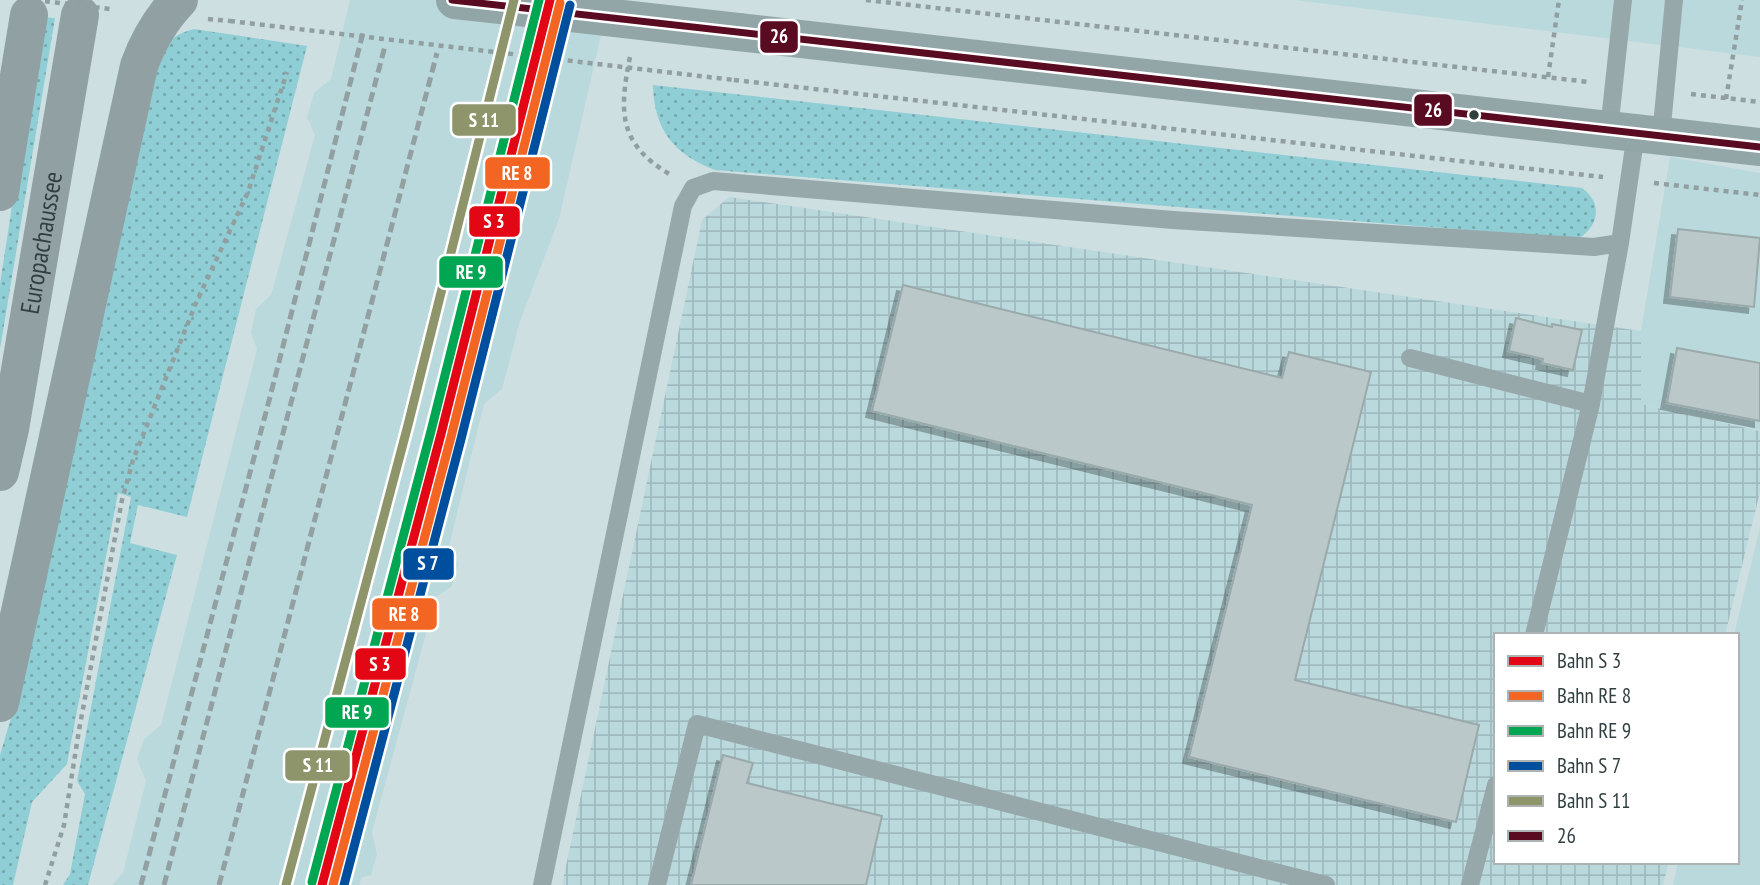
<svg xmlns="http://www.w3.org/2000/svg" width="1760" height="885" font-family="'PT Sans Narrow',sans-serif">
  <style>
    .built { fill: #bad9dd }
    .industrial { fill: url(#industrial-grid) }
    .grass { fill: url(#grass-dots) }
    .building { fill: #bac8c9; stroke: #9aa9aa; stroke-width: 2; filter: url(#shadow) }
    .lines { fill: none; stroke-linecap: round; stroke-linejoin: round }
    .path { stroke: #919fa1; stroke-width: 4.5; stroke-dasharray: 5 5; stroke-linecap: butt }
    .lane { stroke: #97a8aa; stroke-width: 18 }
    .secondary { stroke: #92a6a8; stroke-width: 38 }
    .primary { stroke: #91a1a3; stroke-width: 38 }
    .rail { stroke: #92a0a2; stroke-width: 5; stroke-dasharray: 10 5; stroke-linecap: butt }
    .path-bridge { stroke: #919fa1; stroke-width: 4.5; stroke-dasharray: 5 5; stroke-linecap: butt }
    .secondary-bridge { stroke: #92a6a8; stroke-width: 38 }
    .bus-1-casing { stroke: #fff; stroke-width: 12 }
    .bus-1 { stroke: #590b22; stroke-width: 7 }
    .rail-1-casing { stroke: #fff; stroke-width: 14 }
    .rail-2-casing { stroke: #fff; stroke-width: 14 }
    .rail-3-casing { stroke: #fff; stroke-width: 14 }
    .rail-4-casing { stroke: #fff; stroke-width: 14 }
    .rail-5-casing { stroke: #fff; stroke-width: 14 }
    .rail-1 { stroke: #e30614; stroke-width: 9 }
    .rail-2 { stroke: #f26522; stroke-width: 9 }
    .rail-3 { stroke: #00a651; stroke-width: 9 }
    .rail-4 { stroke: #004f9e; stroke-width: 9 }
    .rail-5 { stroke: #8e956a; stroke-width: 9 }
    .bus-dot { fill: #323f41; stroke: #fff; stroke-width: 2.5 }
    .labels { text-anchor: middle; stroke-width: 5; stroke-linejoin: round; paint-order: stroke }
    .street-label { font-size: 26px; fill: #323f41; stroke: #fff }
    .line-badge { stroke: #fff; stroke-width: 2.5 }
    .badge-label { font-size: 19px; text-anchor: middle; font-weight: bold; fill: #fff }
  </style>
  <defs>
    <pattern id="industrial-grid" width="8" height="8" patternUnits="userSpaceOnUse" patternTransform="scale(1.75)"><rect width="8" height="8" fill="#bad9dd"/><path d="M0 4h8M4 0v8" fill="none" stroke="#a0bbbf"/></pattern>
    <pattern id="grass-dots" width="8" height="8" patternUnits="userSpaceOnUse" patternTransform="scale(1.75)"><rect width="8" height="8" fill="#90ced5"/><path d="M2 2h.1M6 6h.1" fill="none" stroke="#76a9ae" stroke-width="1.8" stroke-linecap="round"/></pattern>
    <filter id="shadow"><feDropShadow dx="-6" dy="6" stdDeviation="0" flood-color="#0004"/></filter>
  </defs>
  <rect width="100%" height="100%" fill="#cddfe1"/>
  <!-- built -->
  <path class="built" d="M350,0H609L559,219L520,321L502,389L484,404L449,546L458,564L452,586L436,597L372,832L377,855L371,875L362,877L359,885H112L123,873L146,781L137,759L144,739L161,725L257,349L251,333L256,309L271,295L315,135L307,117L314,93L331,79Z
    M1294,0H1760V57Z
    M1670,157L1760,173V430L1641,404V331Z
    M1760,527V885H1673L1678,862H1737V635H1734Z"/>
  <!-- industrial -->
  <path class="industrial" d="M729,197L1641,331V404L1760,431V492L1725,635H1496V862H1669L1663,885H562L702,220Z"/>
  <!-- grass -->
  <path class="grass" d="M41,17L55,18L0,349V284Z
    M194,29L307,46L187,517L138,505L130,543L177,555L88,885H63L70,874L85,794L77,781L131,497L118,493L67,764L32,802L13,885H0V755L25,671L156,75C166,47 164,37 194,29Z
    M653,85L1582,188C1603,203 1599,226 1578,239L715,170C673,154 654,129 653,85Z"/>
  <!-- building -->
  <path class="building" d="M1678,229L1760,238L1754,307L1670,297Z
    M903,285L1282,378L1289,352L1371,372L1295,680L1479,725L1456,822L1189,757L1252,505L872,411Z
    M1516,318L1552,327V324L1582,330L1573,370L1542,363L1543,359L1509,351Z
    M1677,348L1760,363V421L1667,403Z
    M723,755L753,763L747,783L882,816L866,885H691Z"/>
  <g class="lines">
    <!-- path -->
    <path class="path" d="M866,0L1589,82
      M208,19L230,21
      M630,57C619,112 618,144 671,175
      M1548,77L1559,0
      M734,80L1603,177
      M1691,94L1760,102
      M1726,99L1742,0
      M1654,183L1760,195
      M45,885L64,825L79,730L122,500L133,460L196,303L248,192L287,72"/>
    <!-- lane -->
    <path class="lane" d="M1609,130L1623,0
      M1661,136L1674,0
      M1410,358L1591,404
      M1534,635L1591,404L1620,243L1636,133
      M542,885L683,206L693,188L713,181L1173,220L1594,247L1620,243
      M657,885L697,724L1326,885
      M1470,885L1496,785"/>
    <!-- secondary -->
    <path class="secondary" d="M738,32L1760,147"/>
    <!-- primary -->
    <g class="primary">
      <path d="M0,192L29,15"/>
      <path id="s1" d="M0,472L10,429L80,15"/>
      <path d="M0,703L139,66C148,41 160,20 179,0"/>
    </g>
    <!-- rail -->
    <path class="rail" d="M141,885L270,397L364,29
      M164,885L385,46
      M219,885L437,53"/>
    <!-- path-bridge -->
    <path class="path-bridge" d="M35,0L110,9
      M230,21L734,80"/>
    <!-- secondary-bridge -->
    <path class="secondary-bridge" d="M455,0L738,32"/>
    <defs>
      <path id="bus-1" d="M452,0L1760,147"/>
    </defs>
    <!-- bus-1 casing -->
    <use href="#bus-1" class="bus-1-casing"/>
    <!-- bus-1 -->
    <use href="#bus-1" class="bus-1"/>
    <defs>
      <path id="rail-1" d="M322,885L441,434L550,0"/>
      <path id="rail-2" d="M333,885L451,437L560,3"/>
      <path id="rail-3" d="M312,882L431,431L539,0"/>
      <path id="rail-4" d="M344,885L461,439L570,5"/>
      <path id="rail-5" d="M286,885L408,425L514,0"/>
    </defs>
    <!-- rail-1 casing -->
    <use href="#rail-1" class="rail-1-casing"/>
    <!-- rail-2 casing -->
    <use href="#rail-2" class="rail-2-casing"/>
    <!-- rail-3 casing -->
    <use href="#rail-3" class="rail-3-casing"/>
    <!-- rail-4 casing -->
    <use href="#rail-4" class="rail-4-casing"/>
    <!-- rail-5 casing -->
    <use href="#rail-5" class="rail-5-casing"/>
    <!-- rail-1 -->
    <use href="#rail-1" class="rail-1"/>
    <!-- rail-2 -->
    <use href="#rail-2" class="rail-2"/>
    <!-- rail-3 -->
    <use href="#rail-3" class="rail-3"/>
    <!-- rail-4 -->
    <use href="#rail-4" class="rail-4"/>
    <!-- rail-5 -->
    <use href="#rail-5" class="rail-5"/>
  </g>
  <!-- markers -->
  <circle class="bus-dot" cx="1474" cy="115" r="6"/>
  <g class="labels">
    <!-- street labels -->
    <g class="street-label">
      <text dy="9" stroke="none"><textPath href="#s1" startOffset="233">Europachaussee</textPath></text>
    </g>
  </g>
  <g class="line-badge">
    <rect x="759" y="20" width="40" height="34" rx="7" fill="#590b22"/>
    <rect x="1413" y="93" width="40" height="34" rx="7" fill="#590b22"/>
    <rect x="451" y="103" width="66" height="34" rx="7" fill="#8e956a"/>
    <rect x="484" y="156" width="67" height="34" rx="7" fill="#f26522"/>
    <rect x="468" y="205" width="53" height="33" rx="7" fill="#e30614"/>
    <rect x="438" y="255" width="66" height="34" rx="7" fill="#00a651"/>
    <rect x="402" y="547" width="53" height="34" rx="7" fill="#004f9e"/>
    <rect x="371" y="597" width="67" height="34" rx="7" fill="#f26522"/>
    <rect x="354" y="647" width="53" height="34" rx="7" fill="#e30614"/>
    <rect x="324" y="696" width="66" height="33" rx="7" fill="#00a651"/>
    <rect x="284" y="749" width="67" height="33" rx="7" fill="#8e956a"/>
  </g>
  <g class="badge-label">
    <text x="779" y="43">26</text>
    <text x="1433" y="117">26</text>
    <text x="484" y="127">S 11</text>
    <text x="517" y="180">RE 8</text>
    <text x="494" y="228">S 3</text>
    <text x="471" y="279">RE 9</text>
    <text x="428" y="570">S 7</text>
    <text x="404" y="621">RE 8</text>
    <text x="380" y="671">S 3</text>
    <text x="357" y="719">RE 9</text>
    <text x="318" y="772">S 11</text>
  </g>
  <!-- legend -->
  <rect x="1494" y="633" width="245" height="231" fill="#ffffff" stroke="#adb2b3" stroke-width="2"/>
  <rect x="1508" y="656" width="35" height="10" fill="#e30614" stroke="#adb2b3" stroke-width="2"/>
  <text x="1557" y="668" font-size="21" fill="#323f41">Bahn S 3</text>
  <rect x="1508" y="691" width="35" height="10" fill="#f26522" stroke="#adb2b3" stroke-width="2"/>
  <text x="1557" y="703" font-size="21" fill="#323f41">Bahn RE 8</text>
  <rect x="1508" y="726" width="35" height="10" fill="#00a651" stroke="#adb2b3" stroke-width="2"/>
  <text x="1557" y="738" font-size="21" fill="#323f41">Bahn RE 9</text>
  <rect x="1508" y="761" width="35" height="10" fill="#004f9e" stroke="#adb2b3" stroke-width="2"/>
  <text x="1557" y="773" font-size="21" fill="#323f41">Bahn S 7</text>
  <rect x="1508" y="796" width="35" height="10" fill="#8e956a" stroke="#adb2b3" stroke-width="2"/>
  <text x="1557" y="808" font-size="21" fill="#323f41">Bahn S 11</text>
  <rect x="1508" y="831" width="35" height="10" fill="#590b22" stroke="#adb2b3" stroke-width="2"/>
  <text x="1557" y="843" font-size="21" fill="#323f41">26</text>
</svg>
